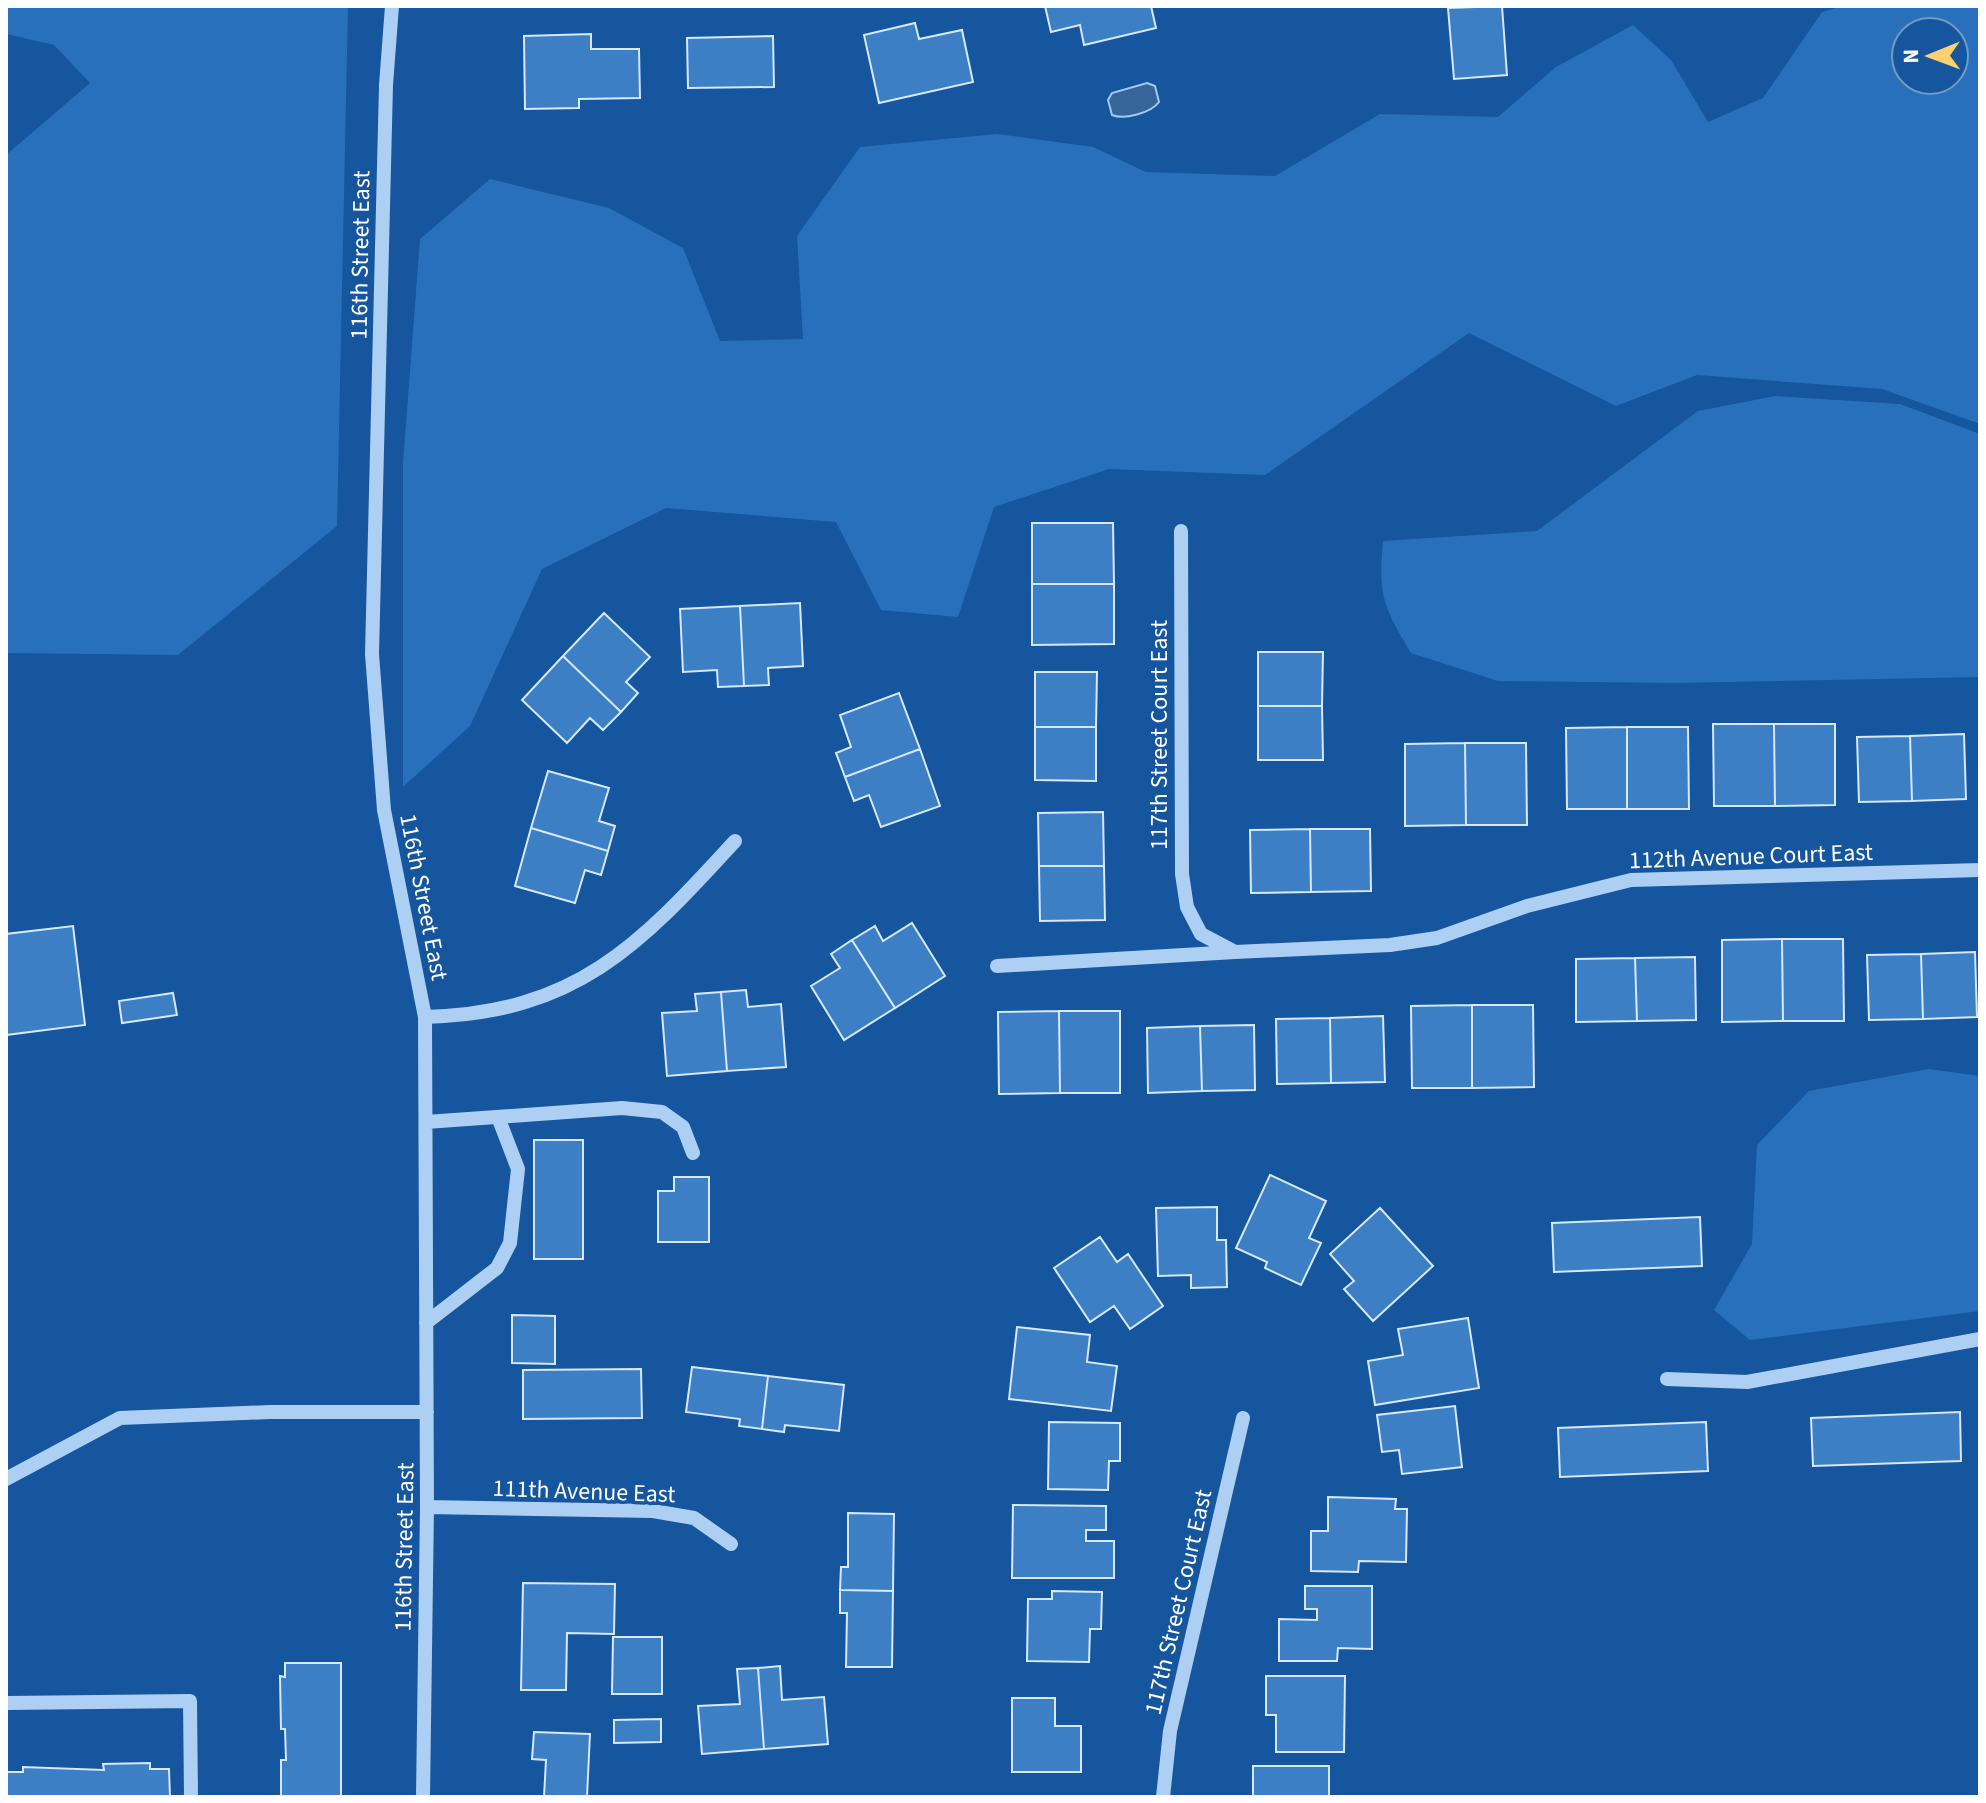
<svg xmlns="http://www.w3.org/2000/svg" width="1986" height="1803" font-family="'Source Sans 3',sans-serif">
  <style>
    .green { fill: #2870bc; fill-rule: evenodd }
    .water { fill: #366599; stroke: #9fcaf6; stroke-width: 2 }
    .building { fill: #3d7fc5; stroke: #d5e8fd; stroke-width: 2 }
    .lines { fill: none; stroke-linecap: round; stroke-linejoin: round }
    .minor { stroke: #accff3; stroke-width: 14 }
    .labels { text-anchor: middle; stroke-width: 7; stroke-linejoin: round; paint-order: stroke }
    .street-label { font-size: 24px; fill: #fff; stroke: #15569e }
  </style>
  <rect width="100%" height="100%" fill="#15569e"/>
  <!-- green -->
  <path class="green" d="M6,6H348L337,526L178,655L6,653V155L90,83L54,45L6,34Z
    M1843,6H1980V424L1882,389L1697,375L1616,406L1469,333L1265,475L1109,469L994,507L958,617L881,610L836,522L666,508L542,569L470,726L403,787V463L420,239L490,179L609,208L683,248L720,341L803,339L797,236L860,147L997,134L1093,147L1146,172L1275,176L1380,114L1498,117L1556,67L1633,25L1671,60L1708,122L1763,98L1822,12ZM1954,32V80H1906V32Z
    M1775,396L1900,404L1980,434V677L1674,683L1498,681L1411,653C1383,606 1378,596 1383,541L1537,531L1698,411Z
    M1929,1069L1980,1076V1311L1750,1340L1714,1310L1752,1244L1757,1145L1809,1091Z"/>
  <!-- water -->
  <path class="water" d="M1147,83L1155,86L1159,102C1151,113 1124,120 1112,115L1108,100L1112,93Z"/>
  <!-- building -->
  <path class="building" d="M1045,6H1151L1156,28L1084,45L1080,25L1051,32Z
    M1502,6L1507,75L1454,79L1448,8Z
    M915,23L919,39L962,30L973,82L879,103L864,35Z
    M591,34V49H639L640,98L579,99V108L525,109L524,36Z
    M773,36L774,87L688,88L687,38Z
    M1032,523H1113L1114,584H1032Z
    M1032,584H1114V644L1032,645Z
    M800,603L803,666L768,668L769,685L744,686L740,606Z
    M740,606L744,686L718,687L717,670L683,672L680,609Z
    M604,613L650,657L626,682L638,693L621,712L563,656Z
    M1258,652H1323L1322,706H1258Z
    M563,656L621,712L603,730L590,718L567,743L522,700Z
    M1035,672H1097L1096,727H1035Z
    M899,693L920,749L845,777L836,753L851,747L840,715Z
    M1258,706H1322L1323,760H1258Z
    M1713,724H1774L1775,806H1714Z
    M1774,724H1835V805L1775,806Z
    M1035,727H1096V781L1035,780Z
    M1627,727V809H1567L1566,728Z
    M1627,727H1688L1689,809H1627Z
    M1964,734L1966,799L1912,801L1910,736Z
    M1910,736L1912,801L1859,802L1857,737Z
    M1465,743L1466,825L1405,826V744Z
    M1465,743H1526L1527,825H1466Z
    M920,749L940,806L881,827L869,795L854,801L845,777Z
    M548,771L609,788L599,821L615,826L608,851L531,828Z
    M1103,812L1104,866H1039L1038,813Z
    M531,828L608,851L601,875L585,870L575,903L515,886Z
    M1310,829H1370L1371,891L1311,892Z
    M1310,829L1311,892L1251,893L1250,830Z
    M1039,866H1104L1105,920L1040,921Z
    M912,923L945,976L895,1008L852,940L875,926L883,941Z
    M73,926L85,1025L6,1035V934Z
    M1782,939L1783,1021L1722,1022V940Z
    M1782,939H1843L1844,1021H1783Z
    M852,940L895,1008L844,1040L811,986L840,968L831,954Z
    M1975,952L1977,1017L1923,1019L1921,954Z
    M1921,954L1923,1019L1869,1020L1867,955Z
    M1695,957L1696,1020L1637,1021L1635,958Z
    M1635,958L1637,1021L1576,1022V959Z
    M746,990L748,1007L781,1004L786,1067L727,1071L721,992Z
    M721,992L727,1071L667,1076L662,1013L697,1011L695,994Z
    M173,993L177,1015L122,1023L119,1001Z
    M1472,1005V1088H1412L1411,1006Z
    M1472,1005H1533L1534,1087L1472,1088Z
    M1059,1011L1060,1093L999,1094L998,1012Z
    M1059,1011H1120V1093H1060Z
    M1383,1016L1385,1082L1331,1083L1330,1018Z
    M1330,1018L1331,1083L1277,1084L1276,1019Z
    M1254,1025L1255,1090L1202,1091L1200,1026Z
    M1200,1026L1202,1091L1148,1093L1147,1028Z
    M534,1140H583V1259H534Z
    M1270,1175L1326,1201L1309,1238L1321,1243L1301,1285L1265,1268L1267,1262L1236,1248Z
    M674,1177H709V1242H658V1191H674Z
    M1217,1207V1240H1226L1227,1287L1191,1288V1275L1158,1276L1156,1208Z
    M1380,1208L1433,1266L1373,1321L1344,1289L1354,1281L1330,1254Z
    M1700,1217L1702,1266L1554,1272L1552,1223Z
    M1100,1237L1117,1262L1128,1254L1163,1306L1130,1329L1114,1306L1090,1322L1054,1268Z
    M512,1315L555,1316V1364L512,1363Z
    M1468,1318L1479,1388L1375,1405L1368,1361L1403,1355L1398,1329Z
    M1017,1327L1090,1335L1087,1362L1117,1366L1111,1411L1009,1399Z
    M692,1367L768,1376L762,1429L739,1426L740,1419L686,1412Z
    M641,1369L642,1418L523,1419V1370Z
    M768,1376L844,1385L839,1431L785,1425L784,1432L762,1429Z
    M1455,1406L1462,1467L1402,1474L1399,1450L1382,1452L1377,1415Z
    M1960,1412L1961,1461L1813,1466L1811,1418Z
    M1049,1422L1120,1423V1461H1109L1108,1490L1048,1489Z
    M1706,1422L1708,1471L1560,1477L1558,1428Z
    M1328,1497L1396,1499L1395,1509H1407L1406,1562L1359,1561L1358,1572L1311,1571V1531H1328Z
    M1013,1505L1106,1506V1530H1086V1541H1114V1578H1012Z
    M848,1513L894,1514L893,1591L840,1590L841,1567H848Z
    M523,1583L615,1584L614,1634L567,1633L566,1690H521Z
    M1305,1586H1372V1649L1338,1648L1337,1661H1279V1619L1317,1620V1609H1305Z
    M840,1590L893,1591L892,1667H846L847,1613H840Z
    M1052,1591L1102,1592L1101,1629H1090L1089,1662L1027,1661L1028,1599H1052Z
    M613,1637H662V1694H612Z
    M285,1663H341V1797H281V1760H286L285,1729H281L280,1676L285,1677Z
    M780,1666L782,1700L824,1697L828,1744L764,1749L758,1668Z
    M758,1668L764,1749L702,1754L698,1706L740,1704L737,1669Z
    M1266,1676H1345L1344,1752H1276V1715H1266Z
    M1012,1698H1055V1726H1081V1772H1012Z
    M661,1719V1742L614,1743V1720Z
    M534,1732L590,1734L587,1797H544L546,1760L532,1759Z
    M150,1763V1769H169L170,1797H6V1772H23V1767L104,1770L103,1764Z
    M1253,1766H1329V1797H1253Z"/>
  <g class="lines">
    <!-- minor -->
    <path class="minor" d="M392,6L386,85L372,654L384,810L425,1017L427,1507L423,1797
      M1181,531L1182,874L1187,907L1201,934L1235,952L1390,945L1437,938L1527,906L1631,880L1980,870
      M997,966L1235,952
      M425,1017C576,1013 639,946 735,841
      M426,1122L622,1108L662,1112L683,1127L693,1153
      M426,1323L497,1268L510,1243L518,1169L498,1117
      M1667,1379L1747,1382L1980,1339
      M6,1479L120,1418L270,1412H427
      M427,1507L653,1511L694,1518L731,1544
      M6,1703L190,1701L191,1797
      M1163,1797L1170,1731L1243,1418"/>
  </g>
  <g class="labels">
    <!-- street labels -->
    <g class="street-label">
      <text transform="translate(360 255) rotate(-89)" y="8">116th Street East</text>
      <text transform="translate(1159 735) rotate(-90)" y="8">117th Street Court East</text>
      <text transform="translate(1751 856) rotate(-2)" y="8">112th Avenue Court East</text>
      <text transform="translate(424 897) rotate(79)" y="8">116th Street East</text>
      <text transform="translate(584 1491) rotate(2)" y="8">111th Avenue East</text>
      <text transform="translate(404 1547) rotate(-89)" y="8">116th Street East</text>
      <text transform="translate(1178 1602) rotate(-77)" y="8">117th Street Court East</text>
    </g>
  </g>
  <!-- border -->
  <rect width="1986" height="1803" fill="none" stroke="#ffffff" stroke-width="16"/>
  <!-- north arrow -->
  <g transform="translate(1930 56) rotate(269)"><circle r="38" fill="#15569e" stroke="#739ac5" stroke-width="2"/>
  <path d="M0-6L14 30L0 20L-14 30Z" fill="#ffd06f"/>
  <text y="-12" font-size="22" font-weight="bold" text-anchor="middle" fill="#ffffff">N</text>
  </g>
</svg>
